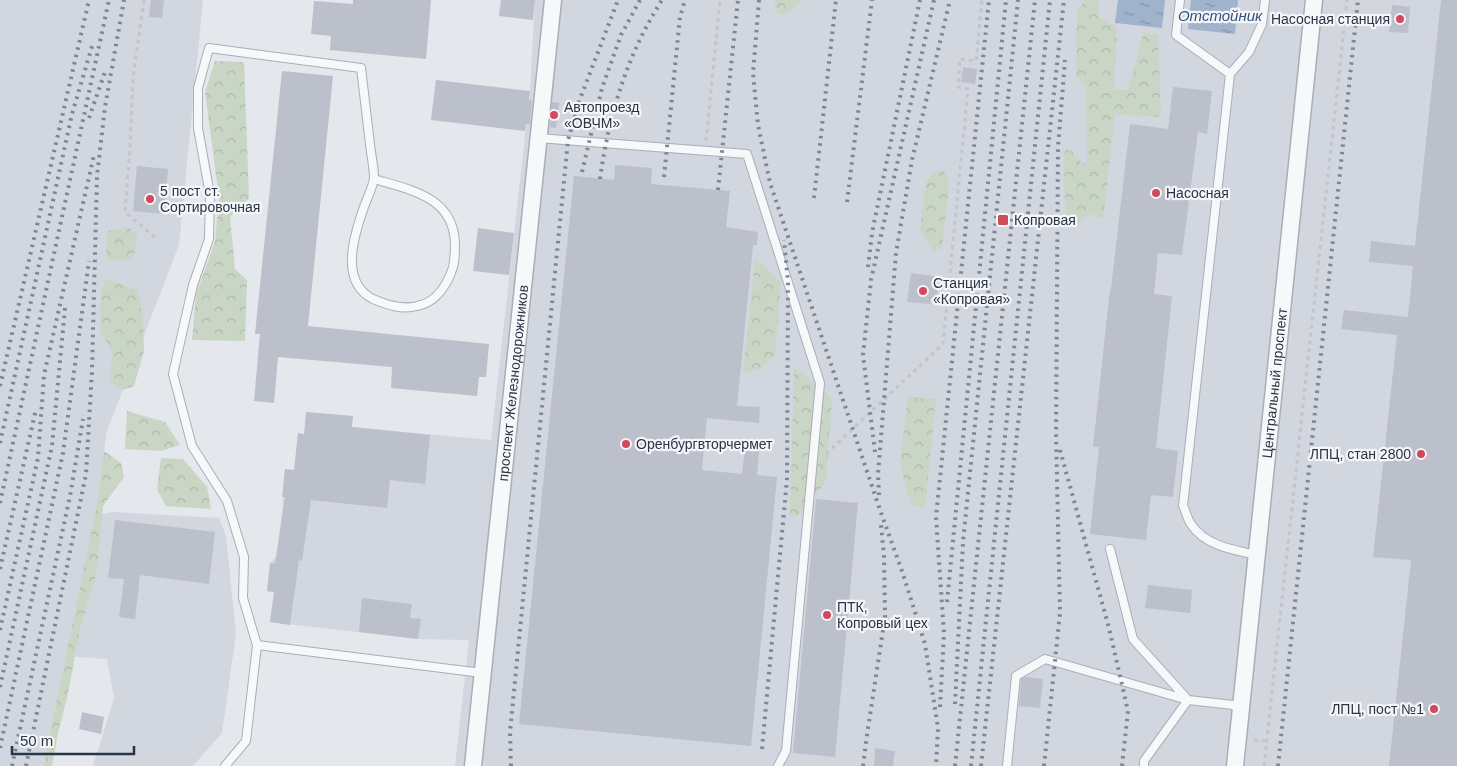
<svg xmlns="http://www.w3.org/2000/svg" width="1457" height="766" font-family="Helvetica,sans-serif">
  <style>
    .built { fill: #d2d6de }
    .forest { fill: url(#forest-crowns) }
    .water { fill: url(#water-ripples) }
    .building { fill: #bbc0ca }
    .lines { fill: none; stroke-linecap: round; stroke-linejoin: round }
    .service-casing { stroke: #a9aeb7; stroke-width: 10 }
    .minor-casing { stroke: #a9aeb7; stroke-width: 19 }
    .path { stroke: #c2c5cb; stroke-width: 3; stroke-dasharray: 4 4; stroke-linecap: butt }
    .service { stroke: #f7f8fa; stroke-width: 8 }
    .minor { stroke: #f7f8fa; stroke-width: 16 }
    .rail { stroke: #7d8696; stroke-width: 4; stroke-dasharray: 2.5 5; stroke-linecap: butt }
    .poi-dot { fill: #d1495b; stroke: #f4f6f9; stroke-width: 2 }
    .labels { text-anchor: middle; stroke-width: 4.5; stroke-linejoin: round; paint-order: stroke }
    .poi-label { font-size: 14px; fill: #2b3445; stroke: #f4f6f9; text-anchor: start }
    .street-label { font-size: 14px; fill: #2b3445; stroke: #f4f6f9 }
    .water-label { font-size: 15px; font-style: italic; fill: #34527a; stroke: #f4f6f9 }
  </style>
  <defs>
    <pattern id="forest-crowns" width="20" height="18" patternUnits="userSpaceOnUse" patternTransform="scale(1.25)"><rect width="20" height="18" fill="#c9d6c5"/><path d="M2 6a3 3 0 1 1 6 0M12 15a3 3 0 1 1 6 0" fill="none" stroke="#adb8ab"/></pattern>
    <pattern id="water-ripples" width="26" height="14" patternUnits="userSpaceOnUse" patternTransform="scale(1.25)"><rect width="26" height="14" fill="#9fb4cc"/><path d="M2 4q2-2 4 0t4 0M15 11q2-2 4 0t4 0" fill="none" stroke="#8293a7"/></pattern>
  </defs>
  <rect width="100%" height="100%" fill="#e4e7ec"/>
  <!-- built -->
  <path class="built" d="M0,0H203L179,245L107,431L95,515L114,512L219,518L226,536L236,634L222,733L193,766H93L114,699L107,659L66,656L43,766H0Z
    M535,0H1457V766H455L469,640L418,639L270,622L274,592L267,591L270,563L276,557L282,513L285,469L347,475L352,427L491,440L530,91Z"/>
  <!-- forest -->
  <path class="forest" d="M775,0H801L792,11L783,15L776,12Z
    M1084,0H1099L1098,17L1117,27L1114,90H1128L1143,34H1158L1161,117L1115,114L1103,219L1090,214L1078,224L1067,225L1063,175L1065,149L1072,151L1082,164L1087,163L1086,87L1076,76L1077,9L1084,3Z
    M215,61L244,62L249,198L230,217L235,269L247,280L245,341L192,340L196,294L215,242L219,198L205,92Z
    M935,171H944L949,184L942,248L933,251L920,230L926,182Z
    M126,227L137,233C137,260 132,264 106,259L107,231Z
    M755,260L767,268L781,282L775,355L759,369L743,373Z
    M107,278L137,290L143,315L144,351L134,386L123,390L110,382L112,351L100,331L101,292Z
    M794,368L825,391L832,400L826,481L800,515L790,516Z
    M908,397L936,399L925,508L912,505L906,490L900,462Z
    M127,411L165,422L180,445L161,451L125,449Z
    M104,451L121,463L124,477L103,506L97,571L80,629L68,694L58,733L52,766H43L95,515Z
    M161,458L183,459L207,487L211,509L166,506L157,490Z"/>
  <!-- water -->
  <path class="water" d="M1118,0H1165L1162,28L1115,23Z
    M1191,0H1238L1235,34L1188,29Z"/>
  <!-- building -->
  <path class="building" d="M151,0H164L162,18L149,17Z
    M353,0H431L426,59L330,50L331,36L311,34L314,1L353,4Z
    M501,0H535L533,20L499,16Z
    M1441,0H1457V766H1389L1411,560L1373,557L1397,335L1341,329L1344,310L1408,317L1413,266L1369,262L1371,241L1415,246Z
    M1392,5L1410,7L1408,33L1389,32Z
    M963,67L977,69L975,84L961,82Z
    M282,71L333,76L308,326L489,344L486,377H479L477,396L391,388L392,367L278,357L274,403L254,401L260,334H255Z
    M436,80L530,91L529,100H532L530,124H526L525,131L431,120Z
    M1173,87L1212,91L1207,134L1198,132L1182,255L1158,253L1154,294L1172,296L1156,448L1178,451L1173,497L1151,495L1146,540L1090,534L1099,447H1093L1110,289H1111L1130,124L1168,129Z
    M552,102L559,103L556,128L550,127Z
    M615,165L652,168L651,184L730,191L726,227L758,232L757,245H753L737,406L760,407L759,423L707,418L702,470L742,474L746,439L760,440L757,475L777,477L751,746L519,724L574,176L614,180Z
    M137,166L168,169L164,214L133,211Z
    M478,228L514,233L509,275L473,271Z
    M911,273L934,276L933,282L938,286L937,296L931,299L930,304L907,302Z
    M306,412L353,416L352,427L430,435L425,484L390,480L387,508L311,500L302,561L299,560L290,625L270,622L274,592L267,591L270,563L275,564L285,497H282L285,469L294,470L298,433L304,434Z
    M816,499L858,503L835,757L793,753Z
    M115,520L215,532L209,584L140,575L135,619L119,617L124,579L108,578Z
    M1148,585L1192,590L1190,613L1145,608Z
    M362,598L412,604L410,618L421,619L418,639L359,632Z
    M1025,677L1043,679L1040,708L1019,706L1021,679Z
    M82,712L104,717L101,734L79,729Z
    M875,748L895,751L893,766H874Z"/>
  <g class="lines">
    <defs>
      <path id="service" d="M1180,0L1176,35L1230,74
        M538,138L747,154L820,383L786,751L778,766
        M1110,549L1133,639L1188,700L1242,706
        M1257,555C1234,550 1205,546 1191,524C1187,519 1186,511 1183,506L1230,74L1249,52L1262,24L1265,0
        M257,645L482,673
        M225,766L246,741L257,645L243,598L244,557L227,501L192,446L173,374L193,285L209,239L210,195L198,128V88L209,48L361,68C364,94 367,119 370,144C371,155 374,167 374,178C373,187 367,198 364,207C354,235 339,282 373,299C387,305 402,310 417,306C434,303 445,288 451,273C455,264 455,254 455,244C454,197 411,190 374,179
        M1007,766L1016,676L1045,659L1188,700L1144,761V766"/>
      <g id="minor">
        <path id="s1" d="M473,766L553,0"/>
        <path id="s2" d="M1235,766L1314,0"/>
      </g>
    </defs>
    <!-- service casing -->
    <use href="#service" class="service-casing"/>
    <!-- minor casing -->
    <use href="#minor" class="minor-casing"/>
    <!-- path -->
    <path class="path" d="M144,0L133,77L130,147L125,212L156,238
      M706,141L720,0
      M826,454L943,344L968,89L958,87L960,59L976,61L982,0
      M1254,740L1266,741
      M1264,766L1347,0"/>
    <!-- service -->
    <use href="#service" class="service"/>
    <!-- minor -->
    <use href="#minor" class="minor"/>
    <!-- rail -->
    <path class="rail" d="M759,0L753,73L758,125L770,183L879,507L903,574L925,644L938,728L936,766
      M89,118L106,69
      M582,172L602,88L621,35L640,0
      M664,177L680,17L685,0
      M600,179C609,114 627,55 662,0
      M718,190L738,0
      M814,198L836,0
      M847,202L872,0
      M868,267L872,233L920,0
      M0,386L89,0
      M0,443L72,114L93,43
      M1060,450L1109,628L1128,711L1122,766
      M875,452L863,355L871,280L934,0
      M879,495L878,474L896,253L912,160L950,0
      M0,503L109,0
      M0,569L36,409
      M947,602L1006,0
      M0,630L38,458L44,375L94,155
      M0,687L52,446L65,308
      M955,704L963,542L1018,0
      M940,707L944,634L936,517L989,0
      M0,748L63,453L89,261
      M762,749L787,479L788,282L784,240
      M12,766L70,496L83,419
      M26,766L86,474L92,371L97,176L105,107L124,0
      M511,766L510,732L568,140L580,99L618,0
      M863,766L867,735L885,617L884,556L881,525
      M955,766L1035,0
      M971,766L1050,0
      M981,766L1064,0
      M1044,766L1060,613L1056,434L1058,147L1065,60
      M1278,766L1358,0"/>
  </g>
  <!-- markers -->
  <g class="poi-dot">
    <circle cx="1400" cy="19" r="5"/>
    <circle cx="554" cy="115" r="5"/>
    <circle cx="1156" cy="193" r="5"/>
    <circle cx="150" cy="199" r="5"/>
    <rect x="997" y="214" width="12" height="12" rx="2.5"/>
    <circle cx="923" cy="291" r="5"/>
    <circle cx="626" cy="444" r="5"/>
    <circle cx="1421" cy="454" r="5"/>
    <circle cx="827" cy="615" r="5"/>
    <circle cx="1434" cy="709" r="5"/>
  </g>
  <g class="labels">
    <!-- poi labels -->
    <g class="poi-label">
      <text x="1390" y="24" text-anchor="end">Насосная станция</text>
      <text x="564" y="112">Автопроезд<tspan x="564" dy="16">«ОВЧМ»</tspan></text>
      <text x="160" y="196">5 пост ст.<tspan x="160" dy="16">Сортировочная</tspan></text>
      <text x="1166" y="198">Насосная</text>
      <text x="1014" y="225">Копровая</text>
      <text x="933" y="288">Станция<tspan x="933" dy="16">«Копровая»</tspan></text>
      <text x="636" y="449">Оренбургвторчермет</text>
      <text x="1411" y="459" text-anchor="end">ЛПЦ, стан 2800</text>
      <text x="837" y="612">ПТК,<tspan x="837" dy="16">Копровый цех</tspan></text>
      <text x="1424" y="714" text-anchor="end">ЛПЦ, пост №1</text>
    </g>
    <!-- street labels -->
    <g class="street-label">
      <text dy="5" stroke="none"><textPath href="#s1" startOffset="385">проспект Железнодорожников</textPath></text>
      <text dy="5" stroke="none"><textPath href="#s2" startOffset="385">Центральный проспект</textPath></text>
    </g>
    <!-- water labels -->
    <g class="water-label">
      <text x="1220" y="21">Отстойник</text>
    </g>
  </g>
  <!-- scale -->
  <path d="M12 746v8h122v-8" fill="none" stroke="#2b3445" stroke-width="2.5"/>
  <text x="20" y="746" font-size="15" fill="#2b3445" stroke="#f4f6f9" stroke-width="4" paint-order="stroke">50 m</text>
</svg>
